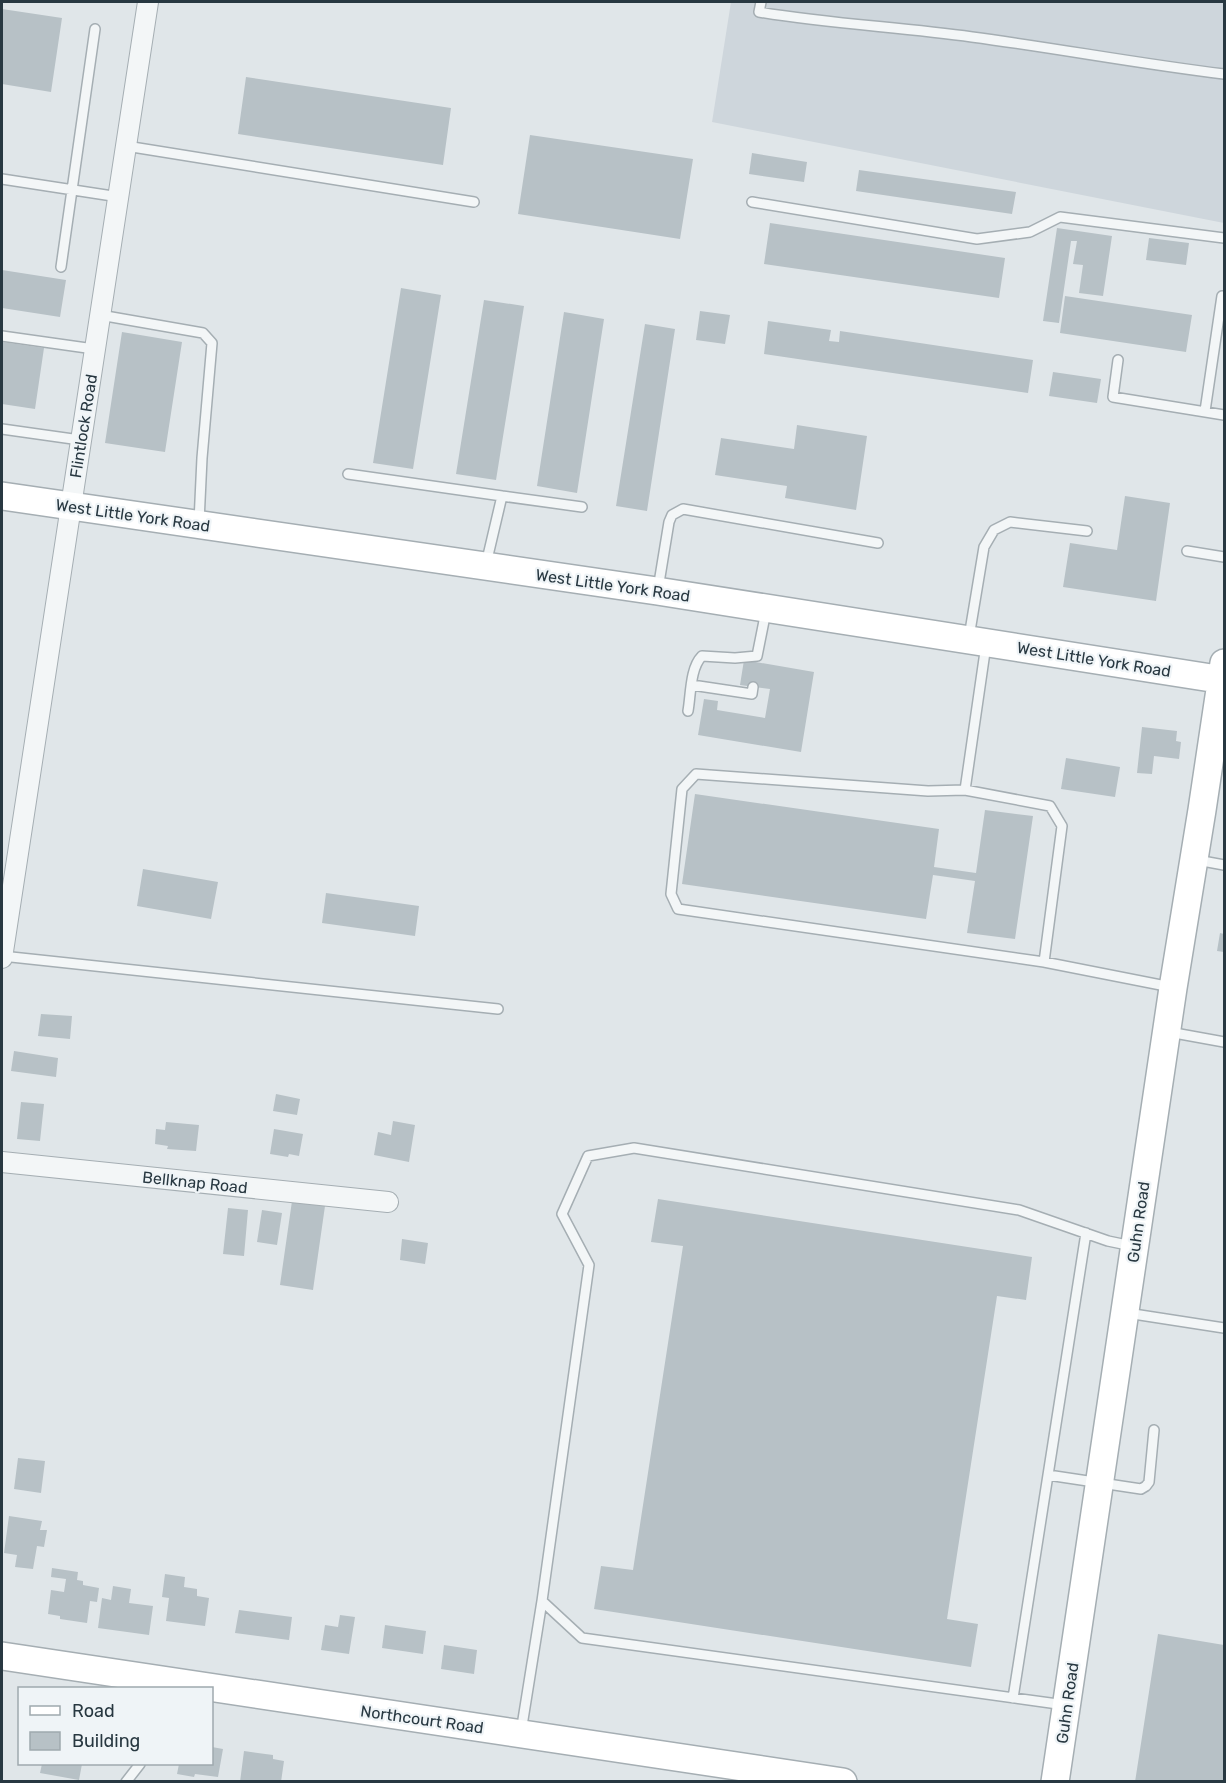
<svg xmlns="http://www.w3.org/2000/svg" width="1226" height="1783" font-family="Rubik,sans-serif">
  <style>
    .built { fill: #ced6dc }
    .building { fill: #b7c1c6 }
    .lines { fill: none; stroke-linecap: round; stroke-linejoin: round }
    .lane-casing { stroke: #a5aeb3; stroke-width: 12 }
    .street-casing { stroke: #a5aeb3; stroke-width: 22 }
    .secondary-casing { stroke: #a5aeb3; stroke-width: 30 }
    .lane { stroke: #f3f6f7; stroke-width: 9 }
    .street { stroke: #f3f6f7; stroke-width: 20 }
    .secondary { stroke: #fff; stroke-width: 27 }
    .labels { text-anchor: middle; stroke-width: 4.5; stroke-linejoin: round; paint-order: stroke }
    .street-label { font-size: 16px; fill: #283841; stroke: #eff4f7 }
  </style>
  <rect width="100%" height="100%" fill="#e0e6e9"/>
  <!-- built -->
  <path class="built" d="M731,2H1224V223L712,122Z"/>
  <!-- building -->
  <path class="building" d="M2,9L62,18L51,92L2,84Z
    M246,77L451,108L443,165L238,134Z
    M530,135L693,159L680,239L518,214Z
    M752,153L807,162L804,182L749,174Z
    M859,170L1016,192L1012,214L856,191Z
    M770,223L1005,258L999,298L764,264Z
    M1057,228L1112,236L1103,296L1079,293L1083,265L1073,264L1077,241H1071L1059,323L1043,321Z
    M1149,238L1189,243L1186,265L1146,260Z
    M2,270L66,280L60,317L2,308Z
    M401,288L441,295L413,469L373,463Z
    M1065,296L1192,315L1186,352L1060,333Z
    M484,300L524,306L496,480L456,474Z
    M700,311L730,315L725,344L696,340Z
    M564,312L604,319L577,493L537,486Z
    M768,321L831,330L829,341L839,342L840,331L1033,360L1028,393L764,354Z
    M645,324L675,329L647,511L616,506Z
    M122,332L182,342L165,452L105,443Z
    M2,342L44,348L35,409L2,404Z
    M1053,372L1101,379L1097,403L1049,396Z
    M797,425L867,436L856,510L785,498L787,486L715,475L721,438L794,449Z
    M1125,496L1170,503L1156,601L1063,587L1070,543L1117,550Z
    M744,660L814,672L801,752L698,735L704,699L718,701L717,710L765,718L770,689L740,685Z
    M1142,727L1177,731L1176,741L1181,742L1179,759L1154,756L1152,774L1137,773Z
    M1066,758L1120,767L1115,797L1061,789Z
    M695,794L939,829L934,867L976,873L985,810L1033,816L1015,939L967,933L975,881L933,875L926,919L682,884Z
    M143,869L218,882L211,919L137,906Z
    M326,893L419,906L415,936L322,923Z
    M1220,933L1224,934V952L1217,951Z
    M41,1014L72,1016L70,1039L38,1036Z
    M14,1051L58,1058L56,1077L11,1071Z
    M276,1094L300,1099L297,1115L273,1111Z
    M21,1102L44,1104L40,1141L17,1139Z
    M393,1121L415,1125L409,1162L374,1155L378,1132L391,1135Z
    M166,1122L199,1125L196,1151L167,1149L168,1146L155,1144L156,1129L165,1130Z
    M274,1129L303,1134L299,1156L289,1154L288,1157L270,1154Z
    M658,1199L1032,1257L1026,1300L997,1296L947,1619L978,1624L971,1667L594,1609L601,1566L633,1570L683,1246L651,1242Z
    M292,1201L325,1206L313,1290L280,1285Z
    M228,1208L248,1210L244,1256L223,1254Z
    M262,1210L282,1213L277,1245L257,1242Z
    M402,1239L428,1243L425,1264L400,1260Z
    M18,1458L45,1461L41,1493L14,1489Z
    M9,1516L42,1521L40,1530H47L44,1547L37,1546L33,1569L15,1567L17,1555L4,1553Z
    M52,1568L78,1572L77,1580L83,1581V1585L99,1588L97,1602L90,1601L87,1623L60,1619V1616L48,1614L51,1590L64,1592L66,1579L51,1577Z
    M165,1574L185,1577L184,1587L197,1589V1596L209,1598L205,1626L166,1621L169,1598L162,1597Z
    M113,1586L131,1589L129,1603L153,1606L149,1635L98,1628L102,1598L111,1600Z
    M239,1610L292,1617L289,1640L235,1633Z
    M340,1615L355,1617L349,1654L321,1650L325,1625L338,1627Z
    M385,1625L426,1631L423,1654L382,1648Z
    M1158,1634L1224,1645V1782H1135Z
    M444,1645L477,1650L474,1674L441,1669Z
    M212,1747L223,1749L218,1777L195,1774L194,1777L177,1774L179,1764H212Z
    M244,1751L273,1755V1759L284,1761L281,1782H240Z
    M42,1764H82L79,1780L40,1773Z"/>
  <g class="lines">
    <defs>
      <path id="lane" d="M761,2L759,12C830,24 901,27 972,37C1056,48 1140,64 1224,74
        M126,146L474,202
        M2,179L119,197
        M752,202L977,239L1030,232L1060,217L1224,238
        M61,267L95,29
        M100,315L203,333L212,343L202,458L199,522
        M2,336L94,349
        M1118,360L1113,397L1224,415
        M1205,411L1222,296
        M2,429L80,440
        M348,474L502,496
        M1187,551L1224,557
        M486,564L502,496L582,507
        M658,589L669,522L672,515L683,509L878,543
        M969,637L984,547L994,530L1010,522L1087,531
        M692,685L752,694L753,687
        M688,711C691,694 690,668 702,656L735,658L757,656L766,611
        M965,790L986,645
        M1197,860L1224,865
        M2,956L498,1009
        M1044,962L1062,826L1050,806L965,790L928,791L696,774L682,789L671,894L678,909L1044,962L1171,987
        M1169,1032L1224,1042
        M1127,1313L1224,1328
        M1048,1475L1141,1489L1146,1486L1149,1482L1154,1430
        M1013,1698L1086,1233
        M1065,1705L582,1638L542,1601L589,1265L562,1214L588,1156L634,1148L1019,1210L1108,1241L1132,1246
        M521,1732L542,1601
        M126,1782L140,1764"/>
      <path id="street" d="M2,958L148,2
        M2,1162L388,1202"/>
      <path id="secondary" d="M2,496L657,591L1224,680
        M2,1656L843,1782
        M1055,1782L1173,988L1202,810L1224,663"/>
    </defs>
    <!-- lane casing -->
    <use href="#lane" class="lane-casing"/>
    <!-- street casing -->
    <use href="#street" class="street-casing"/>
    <!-- secondary casing -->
    <use href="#secondary" class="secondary-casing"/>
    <!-- lane -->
    <use href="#lane" class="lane"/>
    <!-- street -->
    <use href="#street" class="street"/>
    <!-- secondary -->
    <use href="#secondary" class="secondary"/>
  </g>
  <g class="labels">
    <!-- street labels -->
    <g class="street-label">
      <text transform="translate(83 426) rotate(-81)" y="6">Flintlock Road</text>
      <text transform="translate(133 515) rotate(8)" y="6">West Little York Road</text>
      <text transform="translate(613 585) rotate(8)" y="6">West Little York Road</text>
      <text transform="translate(1094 659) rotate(9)" y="6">West Little York Road</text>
      <text transform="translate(195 1182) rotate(6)" y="6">Bellknap Road</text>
      <text transform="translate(1138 1222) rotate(-82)" y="6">Guhn Road</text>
      <text transform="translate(1067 1703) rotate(-82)" y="6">Guhn Road</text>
      <text transform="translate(422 1719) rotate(8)" y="6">Northcourt Road</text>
    </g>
  </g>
  <!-- border -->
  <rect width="1226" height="1783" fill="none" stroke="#283841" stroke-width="6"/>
  <!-- legend -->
  <rect x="18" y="1687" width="195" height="78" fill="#eff4f7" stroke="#9fa9ae" stroke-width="1.5"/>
  <rect x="30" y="1706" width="30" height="9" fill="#ffffff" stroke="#9fa9ae" stroke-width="1.5"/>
  <text x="72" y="1717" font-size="18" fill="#283841">Road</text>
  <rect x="30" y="1732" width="30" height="18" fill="#b7c1c6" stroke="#9fa9ae" stroke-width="1.5"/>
  <text x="72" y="1747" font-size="18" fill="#283841">Building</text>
</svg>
